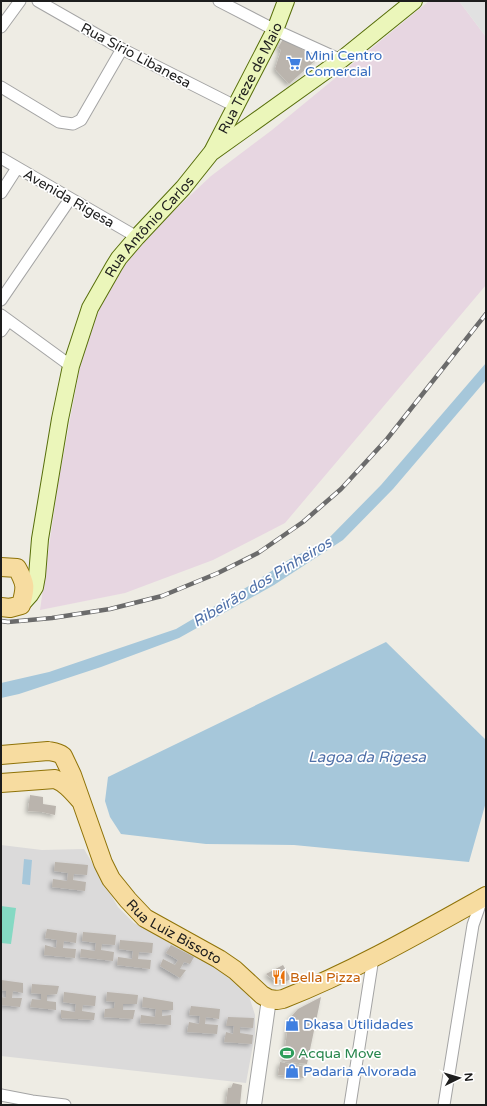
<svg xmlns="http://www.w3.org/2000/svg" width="487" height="1106" font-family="'Varela Round',sans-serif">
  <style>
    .residential { fill: #dbdada }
    .industrial { fill: #e7d6e1 }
    .pitch { fill: #85d9c3 }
    .parking { fill: #e1e1e1 }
    .water { fill: #a6c7da }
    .building { fill: #bab4ad; filter: url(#shadow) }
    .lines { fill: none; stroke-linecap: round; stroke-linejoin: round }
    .minor-casing { stroke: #a4a4a4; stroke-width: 13 }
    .tertiary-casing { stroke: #a4a4a4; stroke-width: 16 }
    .secondary-casing { stroke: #576e0a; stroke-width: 18 }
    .primary-casing { stroke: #8f7308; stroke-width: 20 }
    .minor { stroke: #fff; stroke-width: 11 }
    .tertiary { stroke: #fff; stroke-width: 14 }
    .secondary { stroke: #ebf6ba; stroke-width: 16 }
    .primary { stroke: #f7dca0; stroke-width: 18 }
    .rail-casing { stroke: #6b6b6b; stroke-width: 4.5 }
    .rail { stroke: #fff; stroke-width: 3; stroke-dasharray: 9; stroke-linecap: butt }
    .labels { text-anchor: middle; stroke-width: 3.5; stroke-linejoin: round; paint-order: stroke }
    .street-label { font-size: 14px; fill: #1d1d1d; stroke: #fff }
    .shop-label { font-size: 14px; fill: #366cbe; stroke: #fff; text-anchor: start }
    .food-label { font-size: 14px; fill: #c56008; stroke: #fff; text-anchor: start }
    .leisure-label { font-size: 14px; fill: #27864d; stroke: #fff; text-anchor: start }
    .water-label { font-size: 15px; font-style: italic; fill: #4f70a8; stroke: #fff }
  </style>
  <defs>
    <filter id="shadow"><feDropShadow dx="-2.5" dy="2.5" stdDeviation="2" flood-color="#0004"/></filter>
  </defs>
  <rect width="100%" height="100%" fill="#eeece4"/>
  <!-- residential -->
  <path class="residential" d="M1,845L42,850L84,849L118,907L134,923L189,951L230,975L249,996L255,1015V1034L246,1083L1,1056Z"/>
  <!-- industrial -->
  <path class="industrial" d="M429,1H459L486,37V285L285,523L213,560L125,593L40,610L58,484L85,339L110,288L132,250L211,176L272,130Z"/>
  <!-- pitch -->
  <path class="pitch" d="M1,906L16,908L11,944L1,943Z"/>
  <!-- parking -->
  <path class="parking" d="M459,1H486V37Z"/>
  <!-- water -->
  <path class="water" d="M486,363V380L393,489L343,540L274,585L179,638L101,667L19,694L1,698V683L49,672L176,629L247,587L290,559L326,541L381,485Z
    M386,642L486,740V802L469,862L294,845L206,844L121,834L110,817L105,801L108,777Z
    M24,859L32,860L30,885L22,884Z"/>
  <!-- building -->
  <path class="building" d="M283,39L318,58L289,84L275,69L281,50L278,48Z
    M30,795L43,797V804L56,806L55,815L42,812L28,811Z
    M55,862L88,865L87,875L74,874L73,880L86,882L85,891L52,887L53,879L67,881L68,873L54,871Z
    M47,929L77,933L76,943L64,941L63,948L76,949L75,958L44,955L45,945L56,948L57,940L45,938Z
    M83,932L116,935L115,945L102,944L101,950L114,952L113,961L80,957L81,949L95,951L96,943L82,941Z
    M120,940L153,943L152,953L139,952L138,959L151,960L150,969L117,965L118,957L132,959L133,951L119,949Z
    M171,945L194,957L190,964L184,962L180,969L186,970L180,978L160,966L163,959L175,965L178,960L166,953Z
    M283,965L291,979L285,982L280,981L278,984L266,974Z
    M1,980L23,983V993L13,991L12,998H22L20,1007L1,1005V997L6,998V991L1,990Z
    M32,984L59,986L57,994L47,995V1001L56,1002V1010L30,1007L32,999L41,1000V994L31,993Z
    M64,992L96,996L95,1006L83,1005L82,1011L95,1013L94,1020L61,1018V1010L75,1012L76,1004L63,1002Z
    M107,992L138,995L137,1004H123V1010H135L133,1019L104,1017L105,1009L114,1008L115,1002L106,1001Z
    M143,997L173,1002V1010H162V1016L171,1015V1025L140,1023L141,1015L155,1017L156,1009L142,1007Z
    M321,997L307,1064L283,1061L289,1019L298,1009Z
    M191,1006L220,1009L219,1019L206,1017L205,1024L218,1025L217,1034L187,1032L189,1022L199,1024L200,1016L189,1015Z
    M228,1017L254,1018L253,1028L240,1027V1033L253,1035L252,1044L224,1042L226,1032L233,1034L234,1026H226Z
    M280,1062L306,1067L304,1078L278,1075Z
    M233,1083L242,1085L240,1105H226L228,1088H231Z"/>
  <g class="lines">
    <defs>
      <path id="minor" d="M38,1L122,49L235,106
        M219,1L275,30L341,60
        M1,27L20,1
        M1,87L59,122L73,124L81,120L122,49
        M1,158L137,237
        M1,193L17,168
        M1,300L70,199
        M1,315L71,366
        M1,331L8,321
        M1,1095L32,1101L65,1105
        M350,1105L373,958
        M444,1105L473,925L482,899"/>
      <path id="tertiary" d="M254,1105L269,999"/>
      <g id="secondary">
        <path id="s1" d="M213,150L275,30L286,1"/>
        <path id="s2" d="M21,605L30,595L35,587L37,576L40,539L60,419L71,366L90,308L114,266L119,258L137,237L183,188L211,153L341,60L414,1"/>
      </g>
      <g id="primary">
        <path d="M1,567L17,568C26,584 26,587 21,605L10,608L1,607"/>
        <path id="s3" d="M1,755L48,751C54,752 58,752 63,756L72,775L103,863L111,879L128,900L145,918L219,959L235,970L262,995L269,999L277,1000L283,999C354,971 420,933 486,896"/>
        <path d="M1,783L55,779C65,783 71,790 79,799"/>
      </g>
    </defs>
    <!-- minor casing -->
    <use href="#minor" class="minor-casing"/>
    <!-- tertiary casing -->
    <use href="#tertiary" class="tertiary-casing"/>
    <!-- secondary casing -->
    <use href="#secondary" class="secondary-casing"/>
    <!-- primary casing -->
    <use href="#primary" class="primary-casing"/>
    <!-- minor -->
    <use href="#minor" class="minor"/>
    <!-- tertiary -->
    <use href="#tertiary" class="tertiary"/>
    <!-- secondary -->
    <use href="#secondary" class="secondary"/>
    <!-- primary -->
    <use href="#primary" class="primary"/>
    <defs>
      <path id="rail" d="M1,621L8,622L52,618L110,609L162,596L218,573L258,553L303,522L341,489L387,439L486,314"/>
    </defs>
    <!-- rail casing -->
    <use href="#rail" class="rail-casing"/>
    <!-- rail -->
    <use href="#rail" class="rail"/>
  </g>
  <!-- icons -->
  <defs>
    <symbol id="supermarket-bare" viewBox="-9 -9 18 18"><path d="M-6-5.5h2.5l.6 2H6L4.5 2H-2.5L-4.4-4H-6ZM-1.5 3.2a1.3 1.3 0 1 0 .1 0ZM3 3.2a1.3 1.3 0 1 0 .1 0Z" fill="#3f7fe0" stroke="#fff" stroke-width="2.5" paint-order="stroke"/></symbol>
    <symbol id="restaurant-bare" viewBox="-9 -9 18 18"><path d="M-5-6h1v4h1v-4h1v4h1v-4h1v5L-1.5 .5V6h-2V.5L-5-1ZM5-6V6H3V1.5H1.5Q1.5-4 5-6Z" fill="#e8710a" stroke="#fff" stroke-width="2.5" paint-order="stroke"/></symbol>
    <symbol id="shop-bare" viewBox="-9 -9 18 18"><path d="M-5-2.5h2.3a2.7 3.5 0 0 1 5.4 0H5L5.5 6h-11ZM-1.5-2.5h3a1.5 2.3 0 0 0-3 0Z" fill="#3f7fe0" stroke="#fff" stroke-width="2.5" paint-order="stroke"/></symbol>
    <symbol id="stadium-bare" viewBox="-9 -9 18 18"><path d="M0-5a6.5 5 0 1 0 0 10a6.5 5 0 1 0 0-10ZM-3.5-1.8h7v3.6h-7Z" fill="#2e9e5b" stroke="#fff" stroke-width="2.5" paint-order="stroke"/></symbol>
  </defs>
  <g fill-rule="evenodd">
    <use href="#supermarket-bare" x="284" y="53" width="20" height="20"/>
    <use href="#restaurant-bare" x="269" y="967" width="20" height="20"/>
    <use href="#shop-bare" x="282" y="1014" width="20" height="20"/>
    <use href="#stadium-bare" x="277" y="1043" width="20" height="20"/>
    <use href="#shop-bare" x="282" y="1061" width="20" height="20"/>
  </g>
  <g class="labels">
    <!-- street labels -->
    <g class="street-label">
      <text transform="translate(136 55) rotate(28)" y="5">Rua Sírio Libanesa</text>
      <text dy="5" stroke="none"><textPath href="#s1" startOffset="81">Rua Treze de Maio</textPath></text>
      <text transform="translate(69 198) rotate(30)" y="5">Avenida Rigesa</text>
      <text dy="5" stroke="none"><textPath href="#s2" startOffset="409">Rua Antônio Carlos</textPath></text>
      <text dy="5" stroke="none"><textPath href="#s3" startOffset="279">Rua Luiz Bissoto</textPath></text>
    </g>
    <!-- shop labels -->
    <g class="shop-label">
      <text x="305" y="60">Mini Centro<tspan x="305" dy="16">Comercial</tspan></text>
      <text x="303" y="1029">Dkasa Utilidades</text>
      <text x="303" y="1076">Padaria Alvorada</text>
    </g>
    <!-- food labels -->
    <g class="food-label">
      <text x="290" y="982">Bella Pizza</text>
    </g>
    <!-- leisure labels -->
    <g class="leisure-label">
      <text x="298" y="1058">Acqua Move</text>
    </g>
    <!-- water labels -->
    <g class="water-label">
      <text transform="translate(262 582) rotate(-31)" y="5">Ribeirão dos Pinheiros</text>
      <text x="367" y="762">Lagoa da Rigesa</text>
    </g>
  </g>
  <!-- border -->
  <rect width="487" height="1106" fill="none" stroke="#1d1d1d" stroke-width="4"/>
  <!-- north arrow -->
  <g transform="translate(459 1078) rotate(85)" stroke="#ffffff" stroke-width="3" paint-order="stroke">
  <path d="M0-3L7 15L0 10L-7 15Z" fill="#1d1d1d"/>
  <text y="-6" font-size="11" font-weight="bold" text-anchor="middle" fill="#1d1d1d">N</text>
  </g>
</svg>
